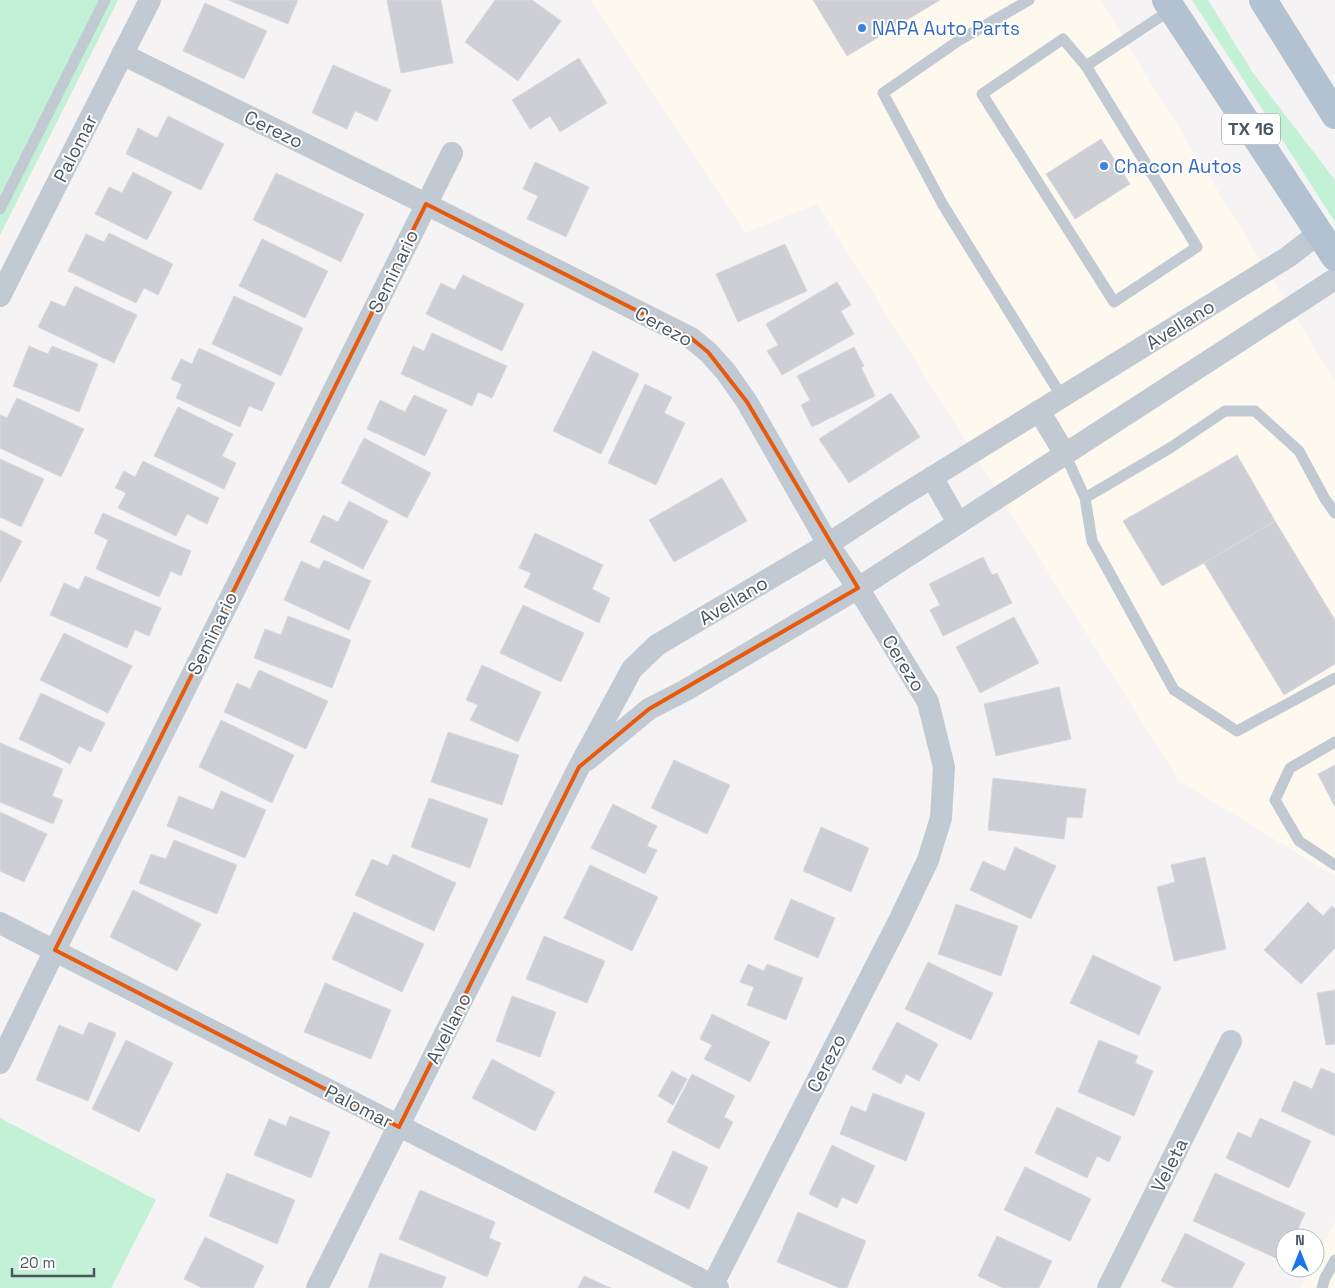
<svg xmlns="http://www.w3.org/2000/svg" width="1335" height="1288" font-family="'Space Grotesk',sans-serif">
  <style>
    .commercial { fill: #fdf9ef }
    .green { fill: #c3f1d5 }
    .building { fill: #cdcfd5; stroke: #d7d9de }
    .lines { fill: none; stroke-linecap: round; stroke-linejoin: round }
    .lane { stroke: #c1cad2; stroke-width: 11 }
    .street { stroke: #c1cad2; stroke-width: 22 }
    .primary { stroke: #b3c2d1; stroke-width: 28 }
    .marked { fill: none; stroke: #e8590c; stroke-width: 4; stroke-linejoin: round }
    .shop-dot { fill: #3f7fe0; stroke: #fff; stroke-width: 2 }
    .labels { text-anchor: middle; stroke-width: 4; stroke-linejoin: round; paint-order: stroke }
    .shield { fill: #fff; stroke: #808990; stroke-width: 1 }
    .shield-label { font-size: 18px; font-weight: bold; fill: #4a5661 }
    .shop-label { font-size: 19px; fill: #366cbe; stroke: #fff; text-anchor: start }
    .street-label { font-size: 19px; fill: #4a5661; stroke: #fff }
  </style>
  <rect width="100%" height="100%" fill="#f5f3f3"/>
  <!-- commercial -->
  <path class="commercial" d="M591,0H1100L1335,381V876L1179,781L817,204L745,233Z
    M1335,1221V1288H1301L1311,1268H1315V1261Z"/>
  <!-- green -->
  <path class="green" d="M0,0H118L0,235Z
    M1192,0H1208L1253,73L1335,180V222Z
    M0,1118L156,1200L111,1288H0Z"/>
  <!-- building -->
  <path class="building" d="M228,0H298L288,24Z
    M387,0H441L453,63L401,73Z
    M495,0H532L561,21L518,81L465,42Z
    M813,0H940L847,56Z
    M205,3L267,31L244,79L183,51Z
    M579,58L607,103L560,132L550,116L530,129L512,100Z
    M333,65L391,90L377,121L355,111L347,129L312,113Z
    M168,116L224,144L201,190L126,154L138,128L157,138Z
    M1101,139L1130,184L1075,219L1046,174Z
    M535,162L589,187L566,237L527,219L538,196L523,189Z
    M133,172L172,192L147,240L95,214L109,187L122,193Z
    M276,173L364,214L341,262L253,220Z
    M109,233L173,264L158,295L144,288L136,303L68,271L86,234L104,242Z
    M262,239L328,271L305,318L239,286Z
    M785,244L807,291L738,322L716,274Z
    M463,275L524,304L502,351L426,314L441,283L455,290Z
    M837,282L851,305L841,311L854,334L782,375L767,351L778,345L766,324Z
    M75,286L137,315L114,363L38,327L51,301L65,307Z
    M234,296L303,328L281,376L212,344Z
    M432,333L507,366L492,398L478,392L472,406L401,374L413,346L424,351Z
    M29,346L48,354L52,346L98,364L79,412L13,386Z
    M854,347L864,366L861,367L875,396L812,427L801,405L810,400L797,376Z
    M199,348L275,383L262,411L249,406L240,427L176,398L182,384L171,379L181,359L192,364Z
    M593,351L639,374L601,454L553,431Z
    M645,384L672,397L664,413L685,423L656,485L608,463Z
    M891,393L920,437L849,483L819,439Z
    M414,395L447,410L425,456L367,429L380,400L405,412Z
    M17,398L84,429L61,477L0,448V415L7,418Z
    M178,407L233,434L222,456L236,463L224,489L154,456Z
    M364,438L431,473L407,518L341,483Z
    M1237,455L1275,521L1204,563L1162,586L1123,521Z
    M0,459L44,479L21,527L0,517Z
    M143,461L219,498L207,524L187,514L176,536L118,508L126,493L115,488L124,471L135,477Z
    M722,478L747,521L674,562L649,520Z
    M349,501L388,521L363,569L310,542L323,515L338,522Z
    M103,513L191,551L181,576L171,571L159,597L96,569L108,540L94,533Z
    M1275,521L1335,620V664L1284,695L1204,563Z
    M0,530L22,541L0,583Z
    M535,533L603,565L592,589L610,598L599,623L524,587L531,573L519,568Z
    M983,557L992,575L997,573L1012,603L943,636L930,610L940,605L929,584Z
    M324,560L371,581L349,630L284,600L301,561L319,569Z
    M85,576L161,608L149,636L135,630L127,648L50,615L64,583L79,590Z
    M523,605L584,633L561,682L500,653Z
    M288,616L351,640L332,688L254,658L265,629L281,635Z
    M1014,617L1039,663L980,693L956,647Z
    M64,633L132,666L108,713L40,680Z
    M482,665L541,692L518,742L470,720L478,705L466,700Z
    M259,670L328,701L306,749L224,712L237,683L250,689Z
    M1059,687L1071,739L996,756L984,704Z
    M41,693L105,723L91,752L79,746L70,764L19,739Z
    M221,720L294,755L272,803L199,767Z
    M448,732L519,755L502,805L431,782Z
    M0,743L63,769L52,796L63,800L53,824L0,802Z
    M674,760L730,785L707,834L651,808Z
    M1335,765V807L1318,774Z
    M993,778L1086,789L1082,818L1067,817L1064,839L988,830Z
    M221,791L266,810L245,858L167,826L179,796L213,810Z
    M429,798L488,819L470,868L411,847Z
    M613,804L657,826L647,846L657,850L645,874L591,848Z
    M0,812L47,834L24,882L0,871Z
    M821,827L869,848L851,892L803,871Z
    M174,840L237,865L217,914L139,883L151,854L166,859Z
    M1015,847L1056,866L1031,919L970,890L983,861L1005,871Z
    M393,854L456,883L434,931L355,895L372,859L388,866Z
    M1205,857L1226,949L1174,961L1157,887L1175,882L1171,865Z
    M590,865L658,897L632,951L564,918Z
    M133,890L201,924L177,971L110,937Z
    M791,899L835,918L818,958L774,939Z
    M1308,902L1323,916L1332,906L1335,909V948L1301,984L1264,950Z
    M956,904L1018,926L1001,976L938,954Z
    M354,912L424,944L402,992L332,959Z
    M544,936L605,961L587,1003L526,979Z
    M1093,955L1161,987L1139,1035L1070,1003Z
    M928,962L993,993L971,1040L905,1009Z
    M748,964L764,971L767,964L803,978L786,1020L747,1005L754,987L740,982Z
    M325,983L391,1010L371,1059L304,1032Z
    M1335,990V1044L1326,1045L1317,993Z
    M512,996L556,1012L540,1057L496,1041Z
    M712,1014L770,1042L750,1082L704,1059L712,1045L700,1039Z
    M89,1022L116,1033L88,1101L36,1080L59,1025L83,1035Z
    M897,1022L938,1044L919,1081L906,1074L901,1084L872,1069Z
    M126,1040L173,1063L139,1132L92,1109Z
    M1099,1040L1138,1056L1135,1063L1153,1071L1134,1116L1078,1092Z
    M492,1059L555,1092L535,1131L472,1098Z
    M1321,1068L1335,1074V1136L1281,1111L1294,1081L1312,1089Z
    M672,1071L687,1079L673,1105L658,1096Z
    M692,1074L735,1096L724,1117L733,1122L719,1149L667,1122Z
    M873,1093L925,1113L906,1161L840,1134L851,1106L866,1112Z
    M1057,1107L1121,1137L1109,1162L1097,1156L1087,1178L1035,1153Z
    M290,1116L330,1132L311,1178L254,1155L269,1119L286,1126Z
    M1260,1118L1311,1141L1289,1188L1226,1158L1238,1132L1251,1138Z
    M832,1145L875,1166L857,1204L842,1197L837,1208L809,1194Z
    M673,1151L708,1167L689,1209L654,1192Z
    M1025,1167L1091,1199L1070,1241L1004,1210Z
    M227,1173L295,1200L277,1244L209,1216Z
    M1215,1173L1305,1213L1294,1238H1285V1257L1283,1261L1193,1221Z
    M420,1190L495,1222L489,1238L501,1243L487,1277L399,1239Z
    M798,1212L866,1241L847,1288H840L777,1262Z
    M1185,1233L1245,1263L1232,1288H1176L1161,1281Z
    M997,1236L1052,1261L1039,1288H1003L978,1276Z
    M205,1237L264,1266L253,1288H202L184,1279Z
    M380,1253L446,1277L442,1288H368Z
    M584,1276L611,1288H578Z"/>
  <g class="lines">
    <!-- lane -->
    <path class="lane" d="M1029,0L958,41L883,93L943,205L1062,397
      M1086,66L1197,247L1114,302L982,94L1063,39L1086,66L1172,9
      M0,209L105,0
      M1065,454L1085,498L1092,541L1174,690L1237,731L1335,678
      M1085,498L1170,448L1225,411H1255L1299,451L1325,499L1335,513
      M1335,742L1290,768L1275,800L1299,841L1335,865
      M1322,1288L1325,1278L1335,1260"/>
    <!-- street -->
    <path class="street" d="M122,54L426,204L691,338L708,352L726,372L747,402L828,544L858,588L928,702L944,767L941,818L928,860L900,919L711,1288
      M0,296L150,0
      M1039,411L1065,454
      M932,477L958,523
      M587,760L649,709L686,690L860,587L1335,279
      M0,923L718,1288
      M0,1063L55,950L452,153
      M317,1288L579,767L632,669L657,645L828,544L897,499L1288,257L1319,233
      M1108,1288L1231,1041"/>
    <!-- primary -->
    <path class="primary" d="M1166,0L1335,257
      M1263,0L1335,115"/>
  </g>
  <!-- marked area -->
  <path class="marked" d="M426,204L691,338L708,352L747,402L858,588L649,709L579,767L399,1127L55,950Z"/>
  <!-- markers -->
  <g class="shop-dot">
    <circle cx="862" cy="28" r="5"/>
    <circle cx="1104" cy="166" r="5"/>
  </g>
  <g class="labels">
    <!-- shield labels -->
    <rect class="shield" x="1222" y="113.5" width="58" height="31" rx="4"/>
    <g class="shield-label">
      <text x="1251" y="135">TX 16</text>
    </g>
    <!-- shop labels -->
    <g class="shop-label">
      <text x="872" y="35">NAPA Auto Parts</text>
      <text x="1114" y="173">Chacon Autos</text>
    </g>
    <!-- street labels -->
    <g class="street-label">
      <text transform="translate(274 129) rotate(26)" y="7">Cerezo</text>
      <text transform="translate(75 148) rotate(-63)" y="7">Palomar</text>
      <text transform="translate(393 271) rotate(-64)" y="7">Seminario</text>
      <text transform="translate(1180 324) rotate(-32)" y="7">Avellano</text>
      <text transform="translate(664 326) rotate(29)" y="7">Cerezo</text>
      <text transform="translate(733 600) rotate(-31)" y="7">Avellano</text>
      <text transform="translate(212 633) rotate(-64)" y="7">Seminario</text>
      <text transform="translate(904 663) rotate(58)" y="7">Cerezo</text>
      <text transform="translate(448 1028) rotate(-63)" y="7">Avellano</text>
      <text transform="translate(826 1063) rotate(-63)" y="7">Cerezo</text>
      <text transform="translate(359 1106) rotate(27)" y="7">Palomar</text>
      <text transform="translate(1169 1165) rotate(-63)" y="7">Veleta</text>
    </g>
  </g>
  <!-- north arrow -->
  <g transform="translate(1300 1253)"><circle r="24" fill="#ffffff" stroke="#b7bbc0"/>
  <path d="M0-4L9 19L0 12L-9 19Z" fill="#1a73e8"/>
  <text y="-8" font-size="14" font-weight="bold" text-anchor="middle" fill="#4a5661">N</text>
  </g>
  <!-- scale -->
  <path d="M12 1268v8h82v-8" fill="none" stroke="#4a5661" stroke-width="2.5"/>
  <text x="20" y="1268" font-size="15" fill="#4a5661" stroke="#ffffff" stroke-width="4" paint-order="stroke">20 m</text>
</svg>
